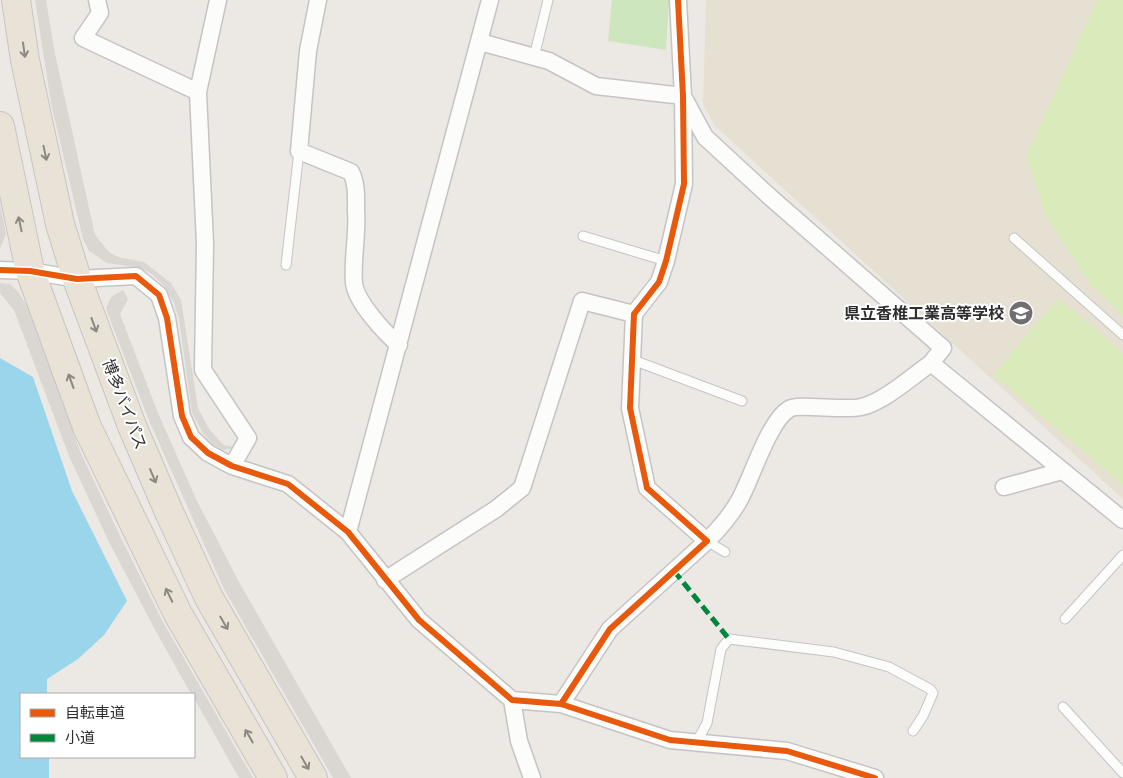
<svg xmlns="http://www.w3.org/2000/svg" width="1123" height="778" font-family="'Sofia Sans Condensed','Noto Sans JP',sans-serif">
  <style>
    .education { fill: #e6e0d3 }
    .green { fill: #cee6be }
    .pitch { fill: #d9eabb }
    .plaza { fill: #dad6d2 }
    .water { fill: #99d6ec }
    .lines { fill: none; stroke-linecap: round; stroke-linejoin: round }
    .service-casing { stroke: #c5c4c5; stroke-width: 11 }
    .minor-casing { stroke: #c5c4c5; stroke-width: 19 }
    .trunk-casing { stroke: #c6c5c4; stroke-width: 30 }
    .service { stroke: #fcfcfb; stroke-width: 9 }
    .minor { stroke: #fcfcfb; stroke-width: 16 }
    .trunk { stroke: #e9e2d6; stroke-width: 28 }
    .quiet { stroke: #00873e; stroke-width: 5; stroke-dasharray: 10 5; stroke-linecap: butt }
    .cycleway-casing { stroke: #fff; stroke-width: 9 }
    .cycleway { stroke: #e8590c; stroke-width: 6 }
    .oneway { stroke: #8c8882 }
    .labels { text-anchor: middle; stroke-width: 4; stroke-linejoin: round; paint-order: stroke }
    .poi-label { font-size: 16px; font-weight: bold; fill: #2e2e2e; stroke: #fff; text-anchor: end }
    .street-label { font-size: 16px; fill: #2e2e2e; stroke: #fff }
  </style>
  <rect width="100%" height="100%" fill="#ece8e4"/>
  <!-- education -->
  <path class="education" d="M706,0H1123V499L715,126L703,104Z"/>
  <!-- green -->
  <path class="green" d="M612,0H669L666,50L608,41Z"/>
  <!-- pitch -->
  <path class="pitch" d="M1097,0H1123V315L1092,287L1046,216L1026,157Z
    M1058,298L1123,353V485L993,375Z"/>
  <!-- plaza -->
  <path class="plaza" d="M35,0H46L55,54L95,235L109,252L118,257L144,262L171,283L181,300L198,408L209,429L218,439L224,445L237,448L222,450L213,444L203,433L192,413L179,319L174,303L165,287L152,274L141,268L107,263L89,251L83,239L51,103Z
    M0,205L6,234L0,249Z
    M0,283L10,284L19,293L27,306L80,451L120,536L163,622L253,778H239L194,698V694H191L153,626L109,542L69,456L14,310L0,293Z
    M123,290L128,299L120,314L158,413L196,499L239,582L351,778H333L224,589L148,418L108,314L106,307L112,296Z"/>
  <!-- water -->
  <path class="water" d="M0,358L33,377L72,491L127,601L104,635L78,659L47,679V694H21V757H49V778H0Z"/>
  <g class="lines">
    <defs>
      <path id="service" d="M534,57L548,0
        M583,236L666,261
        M1014,238L1123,335
        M286,265L299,151
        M633,360L742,401
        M707,541L725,552
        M1065,619L1123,555
        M1063,707L1123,773
        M696,743L707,723L721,649L729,639L834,652L889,667L930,689L933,693L923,716L913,731"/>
      <path id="minor" d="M97,0L100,13L83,38L198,92L205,244L203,370L248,438L232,466
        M318,0L308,51L299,151L351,172C357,184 356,196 356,210C358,234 352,259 354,283C356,302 385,333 399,345
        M480,42L549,61L596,86L683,96
        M198,92L218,0
        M684,98L705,137L770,197L943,348L931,363L1123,520
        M0,270L30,271L77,279L136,276L159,295L167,318L182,416L191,437L208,453L232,466L288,484L348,532L419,620L512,700L561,704L670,740L787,751L875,778
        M1004,487L1062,471
        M348,532L490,0
        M707,541C719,529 732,514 740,499C752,477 769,421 789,409C798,403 843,411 861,407C882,403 913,376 931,363
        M385,580L496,509L522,488L582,301L634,314
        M512,700L519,741L532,778
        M561,704L610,629L707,541L647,488L630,408L634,314L659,282L666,261L684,184L683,96L678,0"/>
      <path id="trunk" d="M16,0L25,60L60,224L77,279L132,426L169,512L209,598L313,778
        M0,126L30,271L87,427L178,614L273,778"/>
    </defs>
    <!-- service casing -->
    <use href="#service" class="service-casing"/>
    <!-- minor casing -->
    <use href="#minor" class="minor-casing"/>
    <!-- trunk casing -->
    <use href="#trunk" class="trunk-casing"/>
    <!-- service -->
    <use href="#service" class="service"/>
    <!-- minor -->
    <use href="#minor" class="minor"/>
    <!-- trunk -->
    <use href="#trunk" class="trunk"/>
    <!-- quiet -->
    <path class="quiet" d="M674,571L729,639"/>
    <defs>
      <path id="cycleway" d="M0,270L30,271L77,279L136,276L159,295L167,318L182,416L191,437L208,453L232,466L288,484L348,532L419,620L512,700L561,704L670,740L787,751L875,778
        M561,704L610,629L707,541L647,488L630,408L634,314L659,282L666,261L684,184L683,96L678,0"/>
    </defs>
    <!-- cycleway casing -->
    <use href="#cycleway" class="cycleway-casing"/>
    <!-- cycleway -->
    <use href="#cycleway" class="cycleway"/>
  </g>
  <!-- one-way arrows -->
  <defs><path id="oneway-shaft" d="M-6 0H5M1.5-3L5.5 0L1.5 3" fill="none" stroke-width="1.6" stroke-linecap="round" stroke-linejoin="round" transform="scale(1.25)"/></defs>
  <g class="oneway">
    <use href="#oneway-shaft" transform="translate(24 50) rotate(82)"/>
    <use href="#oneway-shaft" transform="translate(45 153) rotate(78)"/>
    <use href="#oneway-shaft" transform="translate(20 224) rotate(-102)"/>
    <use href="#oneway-shaft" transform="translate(94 325) rotate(70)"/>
    <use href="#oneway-shaft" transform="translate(71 381) rotate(-110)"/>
    <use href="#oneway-shaft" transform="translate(153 476) rotate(67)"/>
    <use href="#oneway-shaft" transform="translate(169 595) rotate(-116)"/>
    <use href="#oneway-shaft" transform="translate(224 623) rotate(60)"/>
    <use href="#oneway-shaft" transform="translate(249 736) rotate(-120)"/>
    <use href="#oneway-shaft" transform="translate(305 763) rotate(60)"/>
  </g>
  <!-- icons -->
  <defs>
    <symbol id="school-disc" viewBox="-11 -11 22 22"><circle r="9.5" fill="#706f6e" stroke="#fff"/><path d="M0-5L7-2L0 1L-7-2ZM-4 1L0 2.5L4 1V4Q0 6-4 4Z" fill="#fff"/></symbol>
  </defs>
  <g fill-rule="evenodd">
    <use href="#school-disc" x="1007" y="299" width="28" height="28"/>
  </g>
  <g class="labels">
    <!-- poi labels -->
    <g class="poi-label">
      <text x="1004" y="319">県立香椎工業高等学校</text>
    </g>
    <!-- street labels -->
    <g class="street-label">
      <text transform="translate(125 404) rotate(69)" y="6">博多バイパス</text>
    </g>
  </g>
  <!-- legend -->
  <rect x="20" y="693" width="175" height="65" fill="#ffffff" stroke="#ababab"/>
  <rect x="30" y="709" width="25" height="8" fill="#e8590c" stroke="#ababab"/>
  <text x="65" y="718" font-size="15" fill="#2e2e2e">自転車道</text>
  <rect x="30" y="734" width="25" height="8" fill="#00873e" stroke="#ababab"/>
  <text x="65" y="743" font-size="15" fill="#2e2e2e">小道</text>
</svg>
